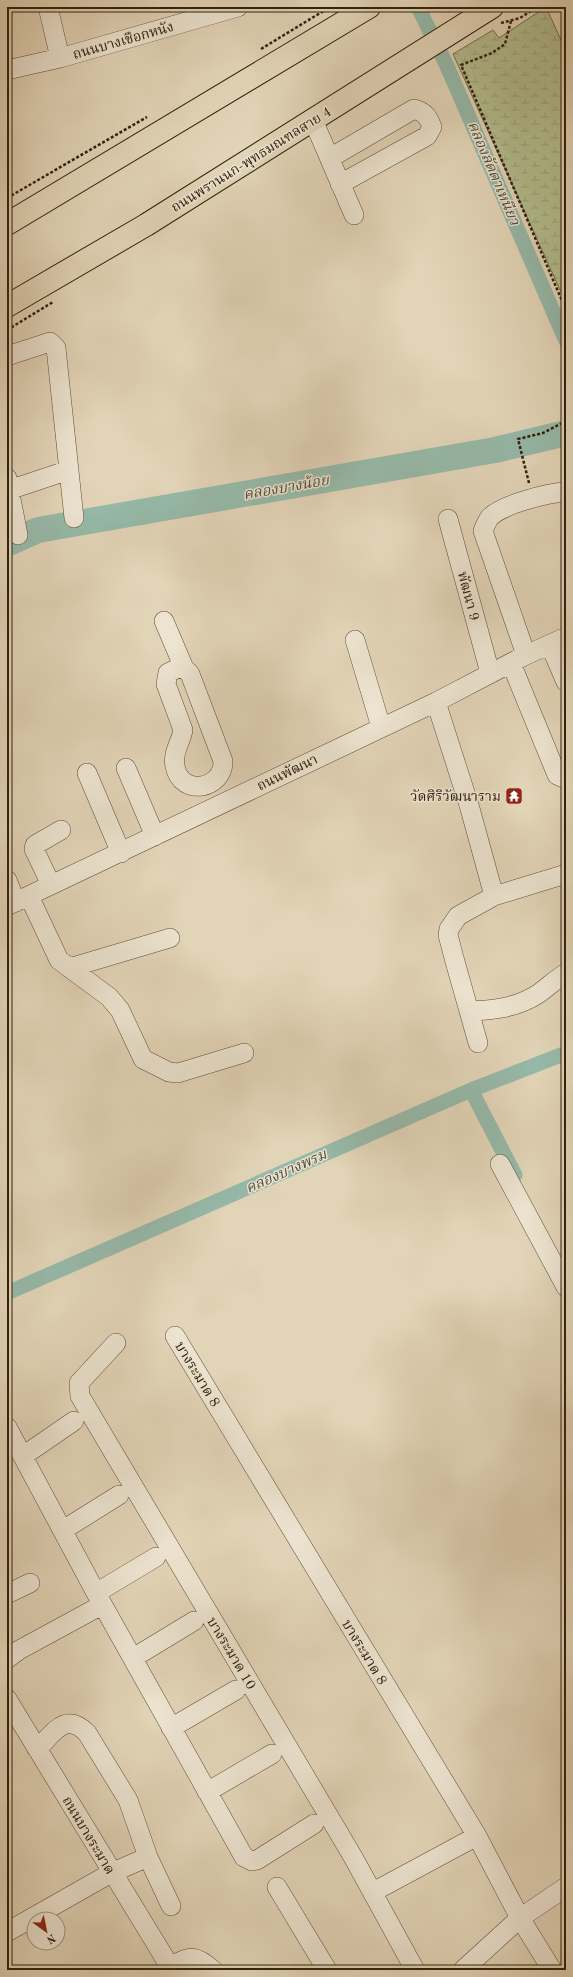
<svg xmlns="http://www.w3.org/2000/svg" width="573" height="1977" font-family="'Old Standard TT','Noto Serif Thai',serif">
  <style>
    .wetland { fill: url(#wetland-marsh); stroke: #726e4e }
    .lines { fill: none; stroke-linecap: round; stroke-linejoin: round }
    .canal { stroke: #96b9a9; stroke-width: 15 }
    .river { stroke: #96b9a9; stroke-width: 26 }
    .minor-casing { stroke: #5d4d38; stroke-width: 20 }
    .major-casing { stroke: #31200e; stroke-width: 24 }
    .path { stroke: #31200e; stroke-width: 2.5; stroke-dasharray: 3 2; stroke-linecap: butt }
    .minor { stroke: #ece3d0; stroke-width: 19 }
    .major { stroke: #e2d4b7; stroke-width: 22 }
    .labels { text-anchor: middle; stroke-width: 3; stroke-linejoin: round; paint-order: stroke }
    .street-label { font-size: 14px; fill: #31200e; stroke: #ece3d0 }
    .poi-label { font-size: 14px; fill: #31200e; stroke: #ece3d0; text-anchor: end }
    .water-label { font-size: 15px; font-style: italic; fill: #4f4e3c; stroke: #ece3d0 }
  </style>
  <defs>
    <pattern id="wetland-marsh" width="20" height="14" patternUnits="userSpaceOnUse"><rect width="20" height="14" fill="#b3bd8f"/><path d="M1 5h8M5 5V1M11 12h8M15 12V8" fill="none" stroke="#9aa27a"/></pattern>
  </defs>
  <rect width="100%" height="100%" fill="#e2d4b7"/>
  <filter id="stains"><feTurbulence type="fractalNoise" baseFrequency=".005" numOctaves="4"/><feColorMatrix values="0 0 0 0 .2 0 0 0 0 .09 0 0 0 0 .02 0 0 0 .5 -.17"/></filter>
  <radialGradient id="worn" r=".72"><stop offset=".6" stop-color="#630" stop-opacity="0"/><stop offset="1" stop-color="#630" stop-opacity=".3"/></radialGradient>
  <!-- wetland -->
  <path class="wetland" d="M546,7L566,51V303L453,54L493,30L499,38Z"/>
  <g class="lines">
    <!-- canal -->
    <path class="canal" d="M418,7L447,66L566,341
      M471,1090L515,1175
      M7,1293L471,1090L566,1053"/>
    <!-- river -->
    <path class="river" d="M7,544L38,530L495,450L566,433"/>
    <defs>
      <path id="minor" d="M48,7L60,58
        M7,70L60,58L238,7
        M313,120L354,215
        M330,158L414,109C425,112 428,117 432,127L427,136L340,184
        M7,356L50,342L56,348L74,518
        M7,478L18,535
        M9,490L69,470
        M448,519L490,673
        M164,621L184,668
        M355,640L381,727
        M550,645L566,682
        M526,655L483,531C485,526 487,521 490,517C504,504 547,493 566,492
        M511,663L557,775L566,779
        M178,668H184L190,674L223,761C224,789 181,798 175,766C172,753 181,742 183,730L166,684L168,673Z
        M436,702L469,805L494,896L458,916L449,929L448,935L454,958L478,1043
        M126,768L155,836
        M87,773L121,853
        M7,880L16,902
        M51,885L34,849L35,845L61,830
        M29,896L59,960L109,997L120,1010L143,1059L169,1072L178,1073L244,1053
        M494,896L566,874
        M7,906L436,702L526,655L566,637
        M69,968L170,938
        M469,1011C494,1010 516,1008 538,994C548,987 556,979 566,973
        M500,1164L566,1287
        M175,1336L477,1836L520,1918L552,1970
        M116,1343L79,1383L80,1396L353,1857L415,1970
        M7,1427L96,1593L244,1857L252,1861L257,1860L314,1824
        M23,1456L74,1421
        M63,1530L119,1495
        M96,1593L156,1557
        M7,1594L30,1583
        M133,1658L194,1621
        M7,1659L19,1650L102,1605
        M7,1699L172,1970
        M171,1728L236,1690
        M37,1749C54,1733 65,1711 87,1733L128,1800L148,1857L171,1906
        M207,1792L272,1754
        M277,1887L327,1970
        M373,1892L477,1836
        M7,1932L111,1873L148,1857
        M169,1966C192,1957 193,1953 213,1970
        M463,1970L520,1918L566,1887"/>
      <path id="major" d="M7,224L369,7
        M7,306L146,225L492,7"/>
    </defs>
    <!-- minor casing -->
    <use href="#minor" class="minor-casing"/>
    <!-- major casing -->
    <use href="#major" class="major-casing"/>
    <!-- path -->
    <path class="path" d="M511,21L505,44L492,53L461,65L566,310
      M501,23L520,18L537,7
      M261,49L330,7
      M7,198L147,117
      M7,330L53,302
      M529,483L518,439L543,433L566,421"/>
    <!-- minor -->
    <use href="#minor" class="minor"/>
    <!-- major -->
    <use href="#major" class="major"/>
  </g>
  <!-- icons -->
  <defs>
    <symbol id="temple-square" viewBox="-11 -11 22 22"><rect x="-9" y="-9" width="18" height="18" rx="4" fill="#8f2418" stroke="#ece3d0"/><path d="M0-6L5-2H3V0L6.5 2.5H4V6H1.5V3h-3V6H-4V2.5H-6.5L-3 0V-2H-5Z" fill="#fff"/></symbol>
  </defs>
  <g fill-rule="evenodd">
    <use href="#temple-square" x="504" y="786" width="20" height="20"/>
  </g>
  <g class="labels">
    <!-- street labels -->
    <g class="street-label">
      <text transform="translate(123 40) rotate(-16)" y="5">ถนนบางเชือกหนัง</text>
      <text transform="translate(251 159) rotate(-32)" y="5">ถนนพรานนก-พุทธมณฑลสาย 4</text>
      <text transform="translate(469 596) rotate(75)" y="5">พัฒนา 9</text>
      <text transform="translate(287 772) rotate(-26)" y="5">ถนนพัฒนา</text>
      <text transform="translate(198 1374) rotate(59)" y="5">บางระมาด 8</text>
      <text transform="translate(365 1652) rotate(59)" y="5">บางระมาด 8</text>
      <text transform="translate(232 1653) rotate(59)" y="5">บางระมาด 10</text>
      <text transform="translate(89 1835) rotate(59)" y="5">ถนนบางระมาด</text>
    </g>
    <!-- poi labels -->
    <g class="poi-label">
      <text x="501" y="801">วัดศิริวัฒนาราม</text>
    </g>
    <!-- water labels -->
    <g class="water-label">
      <text transform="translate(494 173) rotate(67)" y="5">คลองลัดตาเหนียว</text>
      <text transform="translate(286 487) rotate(-10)" y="5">คลองบางน้อย</text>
      <text transform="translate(286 1171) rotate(-24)" y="5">คลองบางพรม</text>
    </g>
  </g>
  <!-- margin -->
  <rect width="573" height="1977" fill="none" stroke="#e2d4b7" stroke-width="24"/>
  <rect x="8" y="8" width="557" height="1961" fill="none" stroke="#31200e" stroke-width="2"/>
  <rect x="12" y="12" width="549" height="1953" fill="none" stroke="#31200e"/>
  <!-- north arrow -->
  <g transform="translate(46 1931) rotate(147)"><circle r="19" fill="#ece3d0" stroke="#a19582"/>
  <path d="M0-3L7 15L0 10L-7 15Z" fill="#8f2418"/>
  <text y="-6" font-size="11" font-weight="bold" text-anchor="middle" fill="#31200e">N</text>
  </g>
  <rect width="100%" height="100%" filter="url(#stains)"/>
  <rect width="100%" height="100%" fill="url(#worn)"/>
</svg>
